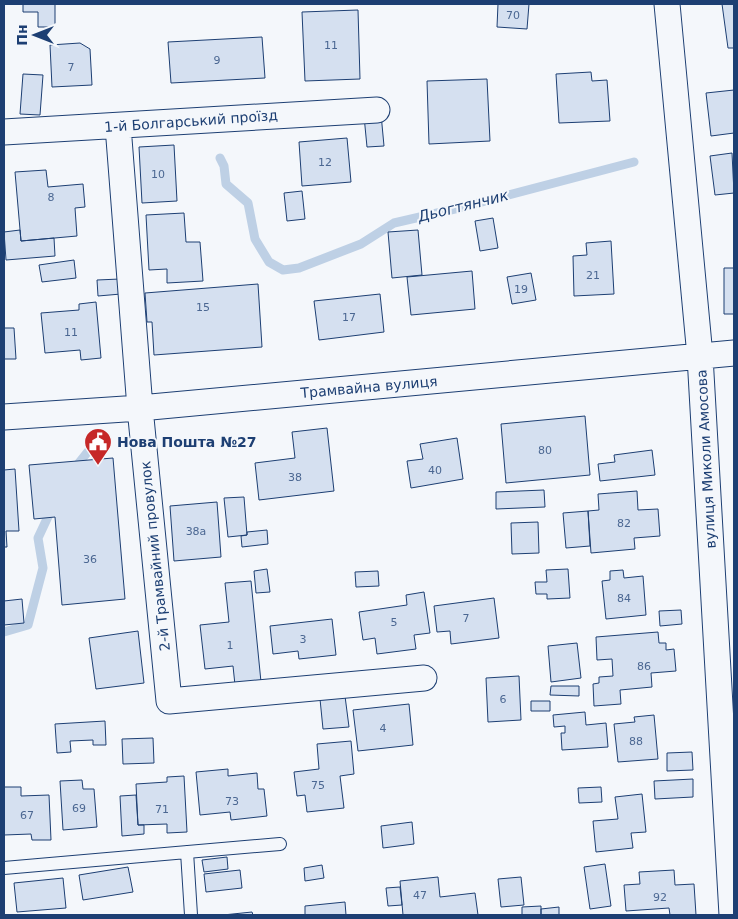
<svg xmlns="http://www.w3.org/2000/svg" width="738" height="919" font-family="'DejaVu Sans',sans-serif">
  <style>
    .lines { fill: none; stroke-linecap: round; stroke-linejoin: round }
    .stream { stroke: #bed0e5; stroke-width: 9 }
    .building { fill: #d5e0f0; stroke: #1d3f73 }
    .service-casing { stroke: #1d3f73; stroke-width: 14 }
    .minor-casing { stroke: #1d3f73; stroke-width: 27 }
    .service { stroke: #f4f7fb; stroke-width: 12 }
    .minor { stroke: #f4f7fb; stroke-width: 25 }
    .labels { text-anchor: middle; stroke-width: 4; stroke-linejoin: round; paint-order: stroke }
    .number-label { font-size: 11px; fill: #4b6792 }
    .street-label { font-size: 14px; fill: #1d3f73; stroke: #f4f7fb }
    .poi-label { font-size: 14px; font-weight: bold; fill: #1d3f73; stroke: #f4f7fb; text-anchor: start }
    .water-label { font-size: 15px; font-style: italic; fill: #1d3f73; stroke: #f4f7fb }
  </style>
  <rect width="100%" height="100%" fill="#f4f7fb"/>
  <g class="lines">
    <!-- stream -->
    <path class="stream" d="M220,158L224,166L226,184L248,203L255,239L269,262L283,270L299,268L361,244L394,223L459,208L634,162
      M74,469L98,439
      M4,632L28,625L43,568L38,538L52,508"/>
  </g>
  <!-- building -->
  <path class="building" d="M23,4H55V27H38V12H23Z
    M498,4H529L527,29L497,27Z
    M722,4H734V48H728Z
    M358,10L360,79L305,81L302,12Z
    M262,37L265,78L171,83L168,42Z
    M80,43L90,49L92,85L52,87L50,45Z
    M591,72L592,81L607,80L610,121L559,123L556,74Z
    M23,74L43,75L40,115L20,114Z
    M487,79L490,141L429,144L427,81Z
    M734,90V133L711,136L706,93Z
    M381,114L384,146L367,147L364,116Z
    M347,138L351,182L302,186L299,142Z
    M174,145L177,201L142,203L139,147Z
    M732,153L734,193L715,195L710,156Z
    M46,170L48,187L83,184L85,207L75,208L77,236L21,241L15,172Z
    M302,191L305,219L287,221L284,193Z
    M184,213L186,242H200L203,281L167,283V269L149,270L146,215Z
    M493,218L498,248L480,251L475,221Z
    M20,230L21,241L54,238L55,256L6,260L4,232Z
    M418,230L422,275L392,278L388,232Z
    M611,241L614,294L574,296L573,256L587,255L586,243Z
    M74,260L76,278L42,282L39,265Z
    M724,268H734V314H724Z
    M472,271L475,309L411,315L407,277Z
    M531,273L536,300L512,304L507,277Z
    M120,279L121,294L98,296L97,280Z
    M258,284L262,347L154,355L152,322H147L145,293Z
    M380,294L384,332L319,340L314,301Z
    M96,302L101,358L81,360L80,350L45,353L41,313L79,310V304Z
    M4,328H14L16,359H4Z
    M585,416L590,475L506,483L501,424Z
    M327,428L334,491L259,500L255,463L295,458L292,432Z
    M457,438L463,479L411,488L407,461L423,459L420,444Z
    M652,450L655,475L600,481L598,464L615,462L614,455Z
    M113,458L125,599L62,605L55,517L34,519L29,465Z
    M15,469L19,531H6L7,547H4V470Z
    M544,490L545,507L496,509V492Z
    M637,491L638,510L658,509L660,536L634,538L635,549L591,553L588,511L599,510L598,494Z
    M244,497L247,535L228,537L224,498Z
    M217,502L221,557L174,561L170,506Z
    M588,511L590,546L566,548L563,513Z
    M538,522L539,553L512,554L511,523Z
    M267,530L268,544L242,547L241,536L247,535V532Z
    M267,569L270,592L256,593L254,571Z
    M568,569L570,598L547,599V594H536L535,582H547L546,570Z
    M623,570L624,578L643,576L646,615L606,619L602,581L610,580V571Z
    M378,571L379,586L356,587L355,572Z
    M251,581L261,682L235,685L233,666L205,669L200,625L229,622L225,583Z
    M424,592L430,633L414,635L416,649L377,654L375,638L363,640L359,612L407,605L406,595Z
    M494,598L499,638L451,644L450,631L437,632L434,606Z
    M22,599L24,623L4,625V601Z
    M681,610L682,624L660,626L659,611Z
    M332,619L336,655L299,659L298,651L273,654L270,626Z
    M138,631L144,683L96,689L89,638Z
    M658,632L659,643H666V650L674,649L676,671L651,673L652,687L620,690L621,704L594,706L593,684L599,683V677L613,676L612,659L597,660L596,637Z
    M577,643L581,678L551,682L548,646Z
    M519,676L521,720L488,722L486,678Z
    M551,686H579V696L550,695Z
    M345,696L349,727L323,729L320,699Z
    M531,701H550V711H531Z
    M409,704L413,745L358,751L353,710Z
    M585,712L586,725L606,723L608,747L562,750L561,733H565V726L554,727L553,715Z
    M654,715L658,759L618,762L614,724L635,722L634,717Z
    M105,721L106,745H93V740L70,741L71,752L57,753L55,724Z
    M153,738L154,763L123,764L122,739Z
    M351,741L354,774L340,776L344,808L307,812L305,795L297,796L294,772L319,769L317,744Z
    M692,752L693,770L667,771V753Z
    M228,769V776L257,773L258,789H264L267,816L231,820L230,812L200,815L196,772Z
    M184,776L187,832L167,833V824L138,825L136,784L167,782V777Z
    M693,779V797L655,799L654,781Z
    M82,780L83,789H94L97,827L63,830L60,781Z
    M4,787H21V796L49,795L51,840H32L31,834L4,835Z
    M601,787L602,802L579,803L578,788Z
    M642,794L646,832L631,833L633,848L596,852L593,821L618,819L615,797Z
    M136,795L138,825H144V834L122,836L120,796Z
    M412,822L414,844L383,848L381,826Z
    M227,857L228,869L204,872L202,860Z
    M605,864L611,906L590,909L584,867Z
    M322,865L324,878L305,881L304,868Z
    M128,867L133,892L83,900L79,875Z
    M240,870L242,888L206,892L204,874Z
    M674,870L675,885L694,884L696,915H670L669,908L626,911L624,885L640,884L639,872Z
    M438,877L440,897L475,893L478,915H403L400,881Z
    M521,877L524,905L501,907L498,879Z
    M63,878L66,908L17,912L14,883Z
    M400,887L402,905L388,906L386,888Z
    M345,902L346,915H305V906Z
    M541,906V915H522V907Z
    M559,907V915H541V909Z
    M252,912L253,915H223Z"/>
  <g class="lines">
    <defs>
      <path id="service" d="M187,852L191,915
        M4,868L280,844"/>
      <path id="minor" d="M667,4L700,356L732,915
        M118,126L140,408L169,701L424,678
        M4,132L377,110
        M4,417L140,408L734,353"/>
    </defs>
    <!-- service casing -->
    <use href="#service" class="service-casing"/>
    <!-- minor casing -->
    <use href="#minor" class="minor-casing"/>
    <!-- service -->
    <use href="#service" class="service"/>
    <!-- minor -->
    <use href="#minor" class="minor"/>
  </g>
  <!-- icons -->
  <defs>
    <symbol id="civic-pin" viewBox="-11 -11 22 30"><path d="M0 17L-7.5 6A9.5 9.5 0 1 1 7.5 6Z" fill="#c62828" stroke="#f4f7fb"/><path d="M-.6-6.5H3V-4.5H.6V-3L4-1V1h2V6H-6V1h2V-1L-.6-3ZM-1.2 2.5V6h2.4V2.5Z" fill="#fff"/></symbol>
  </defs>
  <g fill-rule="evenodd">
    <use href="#civic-pin" x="82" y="426" width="32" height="43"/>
  </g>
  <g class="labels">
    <!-- number labels -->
    <g class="number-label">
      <text x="513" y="19">70</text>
      <text x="331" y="49">11</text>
      <text x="217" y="64">9</text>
      <text x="71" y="71">7</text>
      <text x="325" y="166">12</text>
      <text x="158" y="178">10</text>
      <text x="51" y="201">8</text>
      <text x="593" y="279">21</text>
      <text x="521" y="293">19</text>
      <text x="203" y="311">15</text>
      <text x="349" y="321">17</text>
      <text x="71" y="336">11</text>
      <text x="545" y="454">80</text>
      <text x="435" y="474">40</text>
      <text x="295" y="481">38</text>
      <text x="624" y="527">82</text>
      <text x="196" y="535">38а</text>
      <text x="90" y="563">36</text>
      <text x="624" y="602">84</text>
      <text x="466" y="622">7</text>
      <text x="394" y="626">5</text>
      <text x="303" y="643">3</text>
      <text x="230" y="649">1</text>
      <text x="644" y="670">86</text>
      <text x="503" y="703">6</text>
      <text x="383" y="732">4</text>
      <text x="636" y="745">88</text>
      <text x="318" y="789">75</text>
      <text x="232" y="805">73</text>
      <text x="79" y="812">69</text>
      <text x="162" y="813">71</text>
      <text x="27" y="819">67</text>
      <text x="420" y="899">47</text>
      <text x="660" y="901">92</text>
    </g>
    <!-- street labels -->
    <g class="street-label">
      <text transform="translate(191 121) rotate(-4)" y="5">1-й Болгарський проїзд</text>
      <text transform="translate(369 387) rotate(-5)" y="5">Трамвайна вулиця</text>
      <text transform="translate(706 459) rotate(-93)" y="5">вулиця Миколи Амосова</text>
      <text transform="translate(155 556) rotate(-96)" y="5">2-й Трамвайний провулок</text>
    </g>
    <!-- poi labels -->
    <g class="poi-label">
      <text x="117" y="447">Нова Пошта №27</text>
    </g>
    <!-- water labels -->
    <g class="water-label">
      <text transform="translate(463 206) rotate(-14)" y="5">Дьогтянчик</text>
    </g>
  </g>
  <!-- border -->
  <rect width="738" height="919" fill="none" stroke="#1d3f73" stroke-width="10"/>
  <!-- north arrow -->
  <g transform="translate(35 35) rotate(270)" stroke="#f4f7fb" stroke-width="4" paint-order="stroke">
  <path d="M0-4L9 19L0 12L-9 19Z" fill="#1d3f73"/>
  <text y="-8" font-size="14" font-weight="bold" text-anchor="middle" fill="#1d3f73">Пн</text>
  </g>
</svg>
